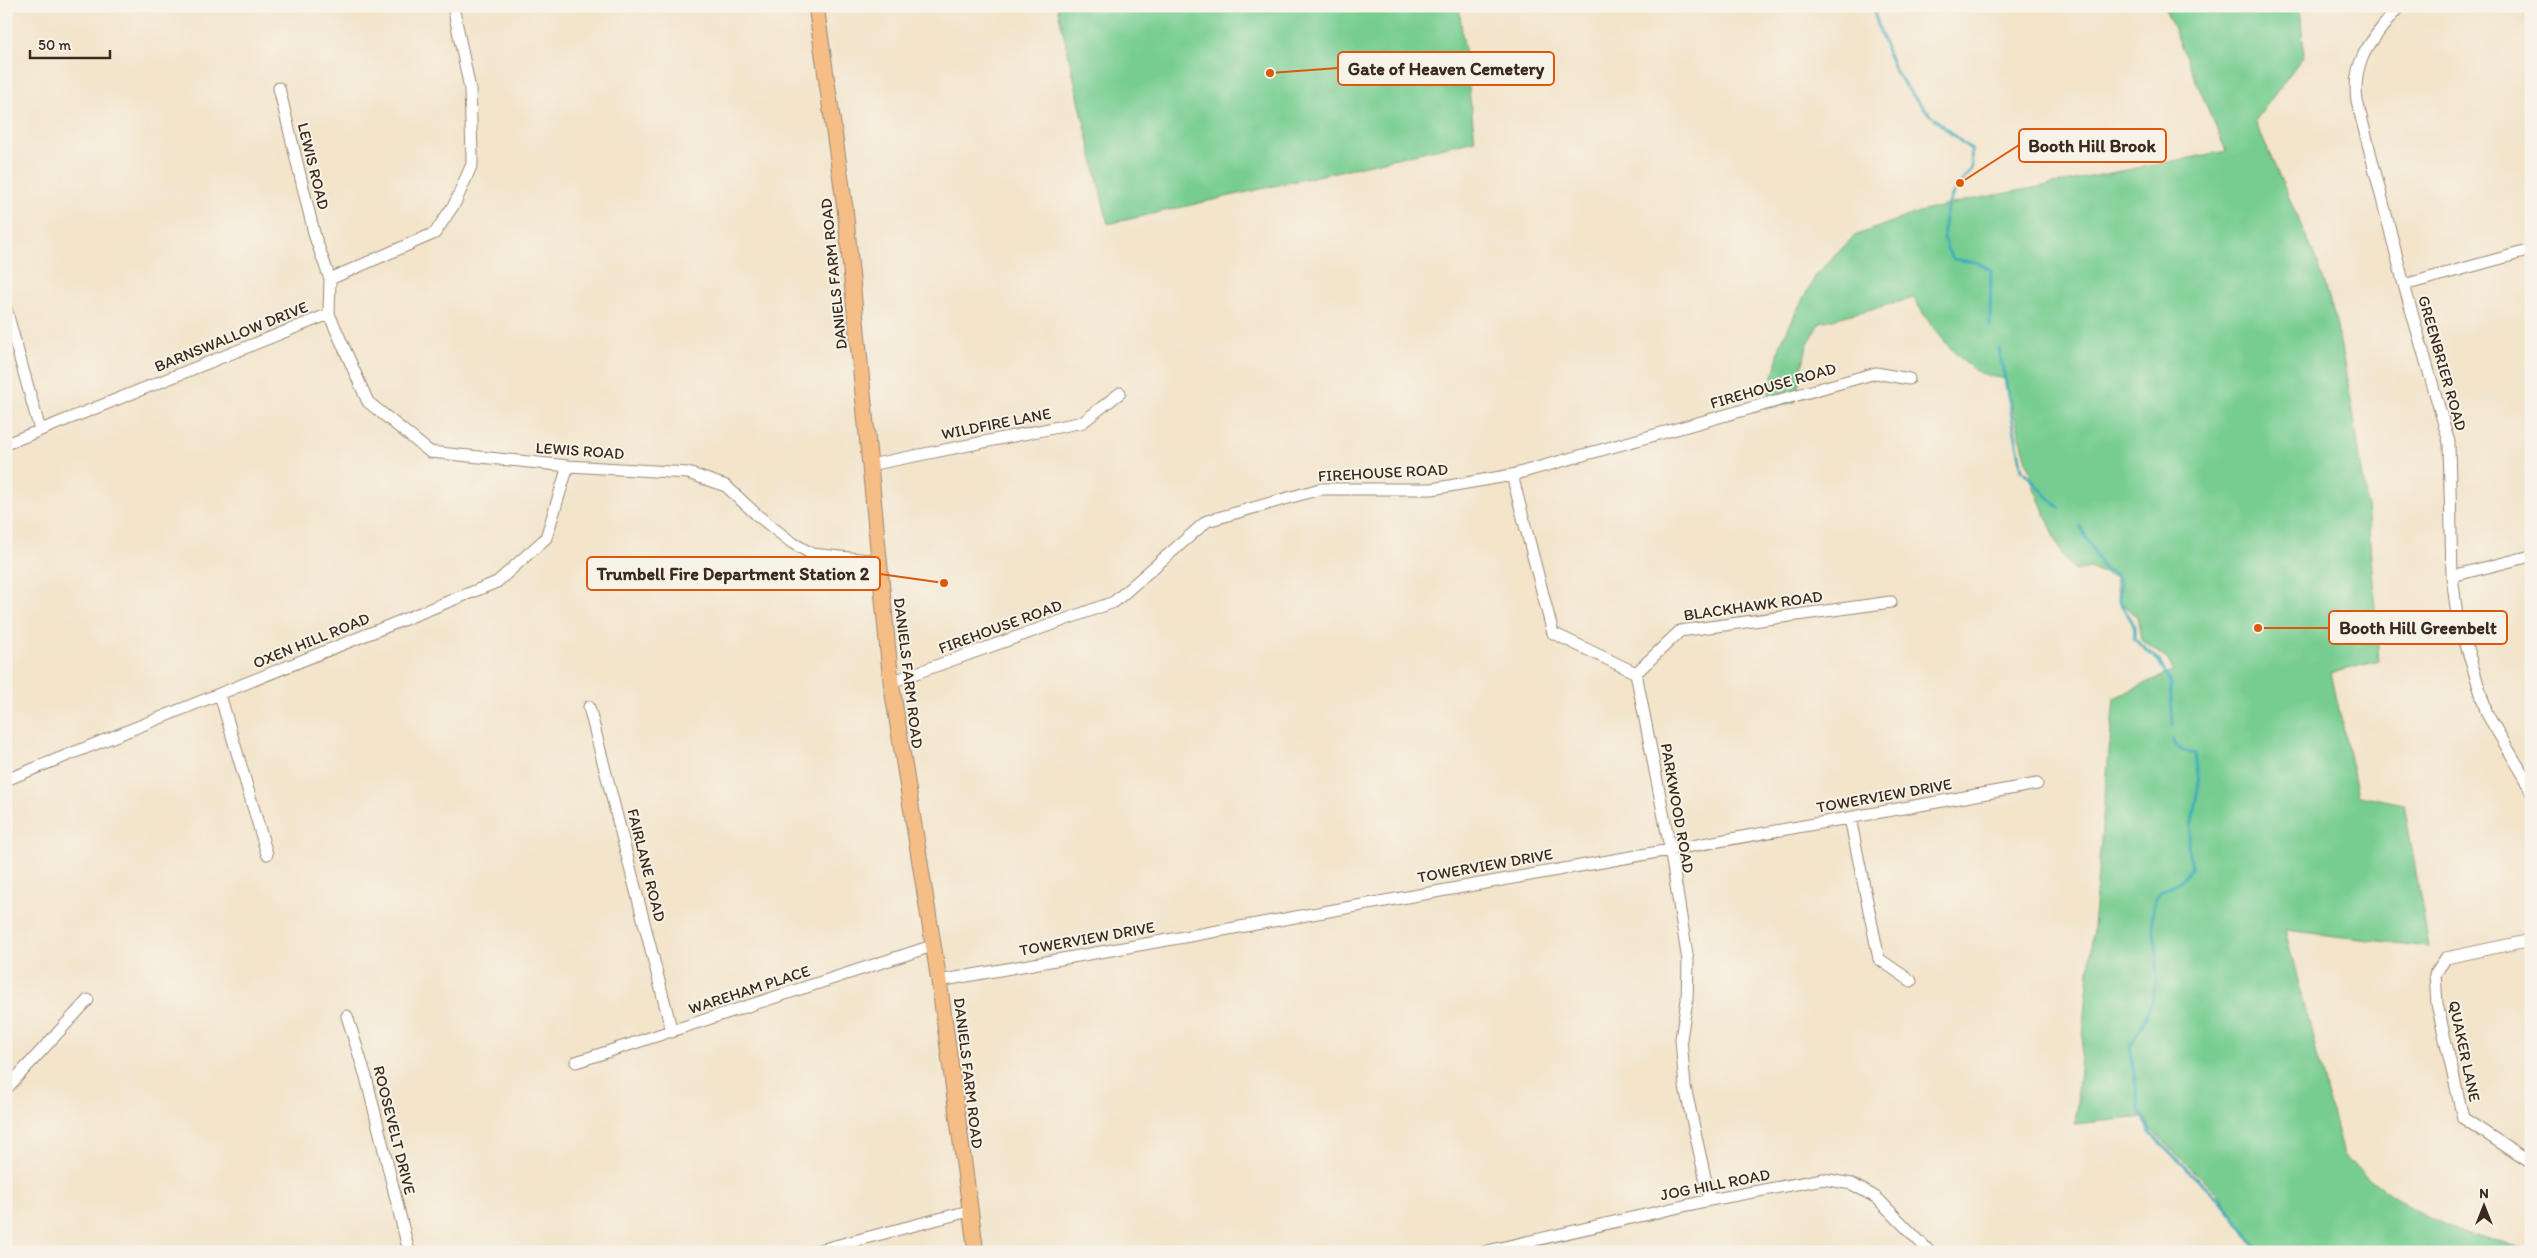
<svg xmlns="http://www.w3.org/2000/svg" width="2537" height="1258" font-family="Itim,sans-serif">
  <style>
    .green { fill: #77cd91; stroke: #597c58 }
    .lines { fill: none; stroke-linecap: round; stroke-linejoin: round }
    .stream { stroke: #3eacbb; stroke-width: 3 }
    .minor-casing { stroke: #978774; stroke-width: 13 }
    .major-casing { stroke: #978774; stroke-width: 17 }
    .minor { stroke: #fff; stroke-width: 11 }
    .major { stroke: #f6be87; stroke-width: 15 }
    .labels { text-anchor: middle; stroke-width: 4; stroke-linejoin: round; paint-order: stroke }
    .street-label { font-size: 16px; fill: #3b2a1e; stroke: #f7f3e8 }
    .leader { fill: none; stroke: #df570d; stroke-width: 2 }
    .callout-dot { fill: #df570d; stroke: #f7f3e8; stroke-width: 2 }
    .callout { fill: #f7f3e8; stroke: #df570d; stroke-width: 2 }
    .callout-label { font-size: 18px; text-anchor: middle; font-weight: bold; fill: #3b2a1e }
  </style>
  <rect width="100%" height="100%" fill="#f7f3e8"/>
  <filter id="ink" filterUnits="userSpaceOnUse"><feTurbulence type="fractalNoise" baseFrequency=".02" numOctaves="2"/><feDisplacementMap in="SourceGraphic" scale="10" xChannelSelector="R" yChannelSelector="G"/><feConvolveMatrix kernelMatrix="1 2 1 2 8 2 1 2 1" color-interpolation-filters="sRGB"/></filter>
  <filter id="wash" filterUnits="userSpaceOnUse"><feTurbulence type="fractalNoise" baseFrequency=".0096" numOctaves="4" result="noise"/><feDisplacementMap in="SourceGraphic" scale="20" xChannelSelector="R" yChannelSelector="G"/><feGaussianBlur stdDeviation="1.12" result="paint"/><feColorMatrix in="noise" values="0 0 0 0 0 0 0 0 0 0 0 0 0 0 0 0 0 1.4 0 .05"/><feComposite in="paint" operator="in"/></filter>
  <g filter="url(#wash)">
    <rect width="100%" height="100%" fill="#f3e4ca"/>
    <!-- green -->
    <path class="green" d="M1057,6H1459L1475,140L1108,224Z
      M2164,6H2300L2304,55L2255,121L2319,266L2335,317L2352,405L2367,505L2379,661L2331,673L2358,795L2404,804L2429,947L2285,930L2343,1155C2378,1189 2419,1216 2465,1233C2486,1241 2511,1243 2531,1252H2257L2218,1193L2151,1130L2144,1117L2075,1124L2114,698L2173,671L2168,660L2141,640L2137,616L2119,601L2115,577L2089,568L2075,571L2063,556L2034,488L2005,379C1998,377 1989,377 1982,374C1961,366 1924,318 1914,298L1821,322L1807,345L1795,402L1765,409L1781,343L1797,310L1816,275L1854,236L1919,212L1965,201L2226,151Z"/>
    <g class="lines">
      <!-- stream -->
      <path class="stream" d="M1872,6C1879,27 1885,49 1894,68C1906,94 1948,133 1971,149L1972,168C1966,179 1957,185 1952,196C1943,216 1939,242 1953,259L1979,263L1991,270L1990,326
        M1999,348L2022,470L2059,508
        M2080,526L2104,570L2114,573L2121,585C2112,611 2139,613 2134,639L2159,661L2170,683L2173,724
        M2173,739C2177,751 2184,751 2195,754L2199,783L2188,844L2191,868C2188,871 2185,877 2182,880C2173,887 2159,888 2155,900C2149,916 2154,930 2156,945C2160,987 2151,1013 2130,1047L2140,1113L2151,1134L2220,1200L2261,1252"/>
    </g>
  </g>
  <g filter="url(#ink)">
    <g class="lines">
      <defs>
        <path id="minor" d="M2399,6C2374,39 2351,57 2357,101L2404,285L2449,442L2452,576L2457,615L2487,714L2527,781L2531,792
          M279,88L315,237L330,279
          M2404,285L2531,250
          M6,309L40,430
          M329,314L368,402L430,452L568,466L688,473L726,486L757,515L791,542L812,554L878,561
          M6,444L329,314L330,279L435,233L455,203L472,164V156L470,89L453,6
          M870,465L1083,422L1120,393
          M1512,475L1553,633L1636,673
          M2452,576L2531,556
          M1636,673L1670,848L1688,961L1687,1000L1681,1039L1685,1087L1710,1200
          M1636,673L1680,631L1891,602
          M891,682L1114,602L1207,521L1320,489H1432L1512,475L1876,373L1909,379
          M220,695L267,854
          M589,707L672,1032
          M6,780L497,582L546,538L568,466
          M1850,818L1879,959L1911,981
          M2531,940L2446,958L2435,974L2437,1004L2463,1118L2531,1163
          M939,981L2037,784
          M347,1016L366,1077L409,1252
          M576,1062L932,946
          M6,1089L88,1000
          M812,1252L969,1211
          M1483,1252L1710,1200L1823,1179L1852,1184L1877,1198L1930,1252"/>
        <path id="major" d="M816,6L845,208L891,682L939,981L976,1252"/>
      </defs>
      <!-- minor casing -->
      <use href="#minor" class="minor-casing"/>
      <!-- major casing -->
      <use href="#major" class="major-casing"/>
      <!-- minor -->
      <use href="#minor" class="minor"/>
      <!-- major -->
      <use href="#major" class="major"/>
    </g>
  </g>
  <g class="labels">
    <!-- street labels -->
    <g class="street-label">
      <text transform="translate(314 166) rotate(76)" y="6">LEWIS ROAD</text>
      <text transform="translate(833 274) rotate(-96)" y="6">DANIELS FARM ROAD</text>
      <text transform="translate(231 336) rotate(-22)" y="6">BARNSWALLOW DRIVE</text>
      <text transform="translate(2443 363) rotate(74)" y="6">GREENBRIER ROAD</text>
      <text transform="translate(1773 385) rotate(-16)" y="6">FIREHOUSE ROAD</text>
      <text transform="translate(996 423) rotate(-11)" y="6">WILDFIRE LANE</text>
      <text transform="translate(580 450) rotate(4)" y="6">LEWIS ROAD</text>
      <text transform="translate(1383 472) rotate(-3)" y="6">FIREHOUSE ROAD</text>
      <text transform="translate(1753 605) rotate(-8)" y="6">BLACKHAWK ROAD</text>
      <text transform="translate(1000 626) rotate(-20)" y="6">FIREHOUSE ROAD</text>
      <text transform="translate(311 640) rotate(-22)" y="6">OXEN HILL ROAD</text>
      <text transform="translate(909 673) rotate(83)" y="6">DANIELS FARM ROAD</text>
      <text transform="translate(1884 795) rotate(-10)" y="6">TOWERVIEW DRIVE</text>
      <text transform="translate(1678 808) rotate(80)" y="6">PARKWOOD ROAD</text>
      <text transform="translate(647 865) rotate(76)" y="6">FAIRLANE ROAD</text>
      <text transform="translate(1485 865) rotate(-10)" y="6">TOWERVIEW DRIVE</text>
      <text transform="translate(1087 938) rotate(-10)" y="6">TOWERVIEW DRIVE</text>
      <text transform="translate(749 989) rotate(-18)" y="6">WAREHAM PLACE</text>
      <text transform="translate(2465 1051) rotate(78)" y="6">QUAKER LANE</text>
      <text transform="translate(969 1073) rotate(83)" y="6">DANIELS FARM ROAD</text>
      <text transform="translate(395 1130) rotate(76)" y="6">ROOSEVELT DRIVE</text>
      <text transform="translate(1715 1184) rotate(-11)" y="6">JOG HILL ROAD</text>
    </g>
  </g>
  <!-- callouts -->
  <path class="leader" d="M1270 73L1338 68M1960 183L2019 145M944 583L880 574M2258 628L2329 628"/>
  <g class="callout-dot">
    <circle cx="1270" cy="73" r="5"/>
    <circle cx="1960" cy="183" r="5"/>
    <circle cx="944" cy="583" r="5"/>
    <circle cx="2258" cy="628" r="5"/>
  </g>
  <g class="callout">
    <rect x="1338" y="52" width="216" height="33" rx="5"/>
    <rect x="2019" y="129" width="147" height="33" rx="5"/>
    <rect x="587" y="557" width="293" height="33" rx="5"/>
    <rect x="2329" y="611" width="178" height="33" rx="5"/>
  </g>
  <g class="callout-label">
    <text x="1446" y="75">Gate of Heaven Cemetery</text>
    <text x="2092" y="152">Booth Hill Brook</text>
    <text x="733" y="580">Trumbell Fire Department Station 2</text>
    <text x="2418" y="634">Booth Hill Greenbelt</text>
  </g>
  <!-- margin -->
  <rect width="2537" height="1258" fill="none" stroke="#f7f3e8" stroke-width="25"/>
  <!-- north arrow -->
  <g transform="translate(2484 1206)" stroke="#f7f3e8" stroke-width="4" paint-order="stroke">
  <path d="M0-4L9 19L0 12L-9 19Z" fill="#3b2a1e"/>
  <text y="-8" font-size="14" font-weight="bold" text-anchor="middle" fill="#3b2a1e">N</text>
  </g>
  <!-- scale -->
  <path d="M30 50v8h80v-8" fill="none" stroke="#3b2a1e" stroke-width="2.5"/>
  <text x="38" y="50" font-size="15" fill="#3b2a1e" stroke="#f7f3e8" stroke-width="4" paint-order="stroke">50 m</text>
</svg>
